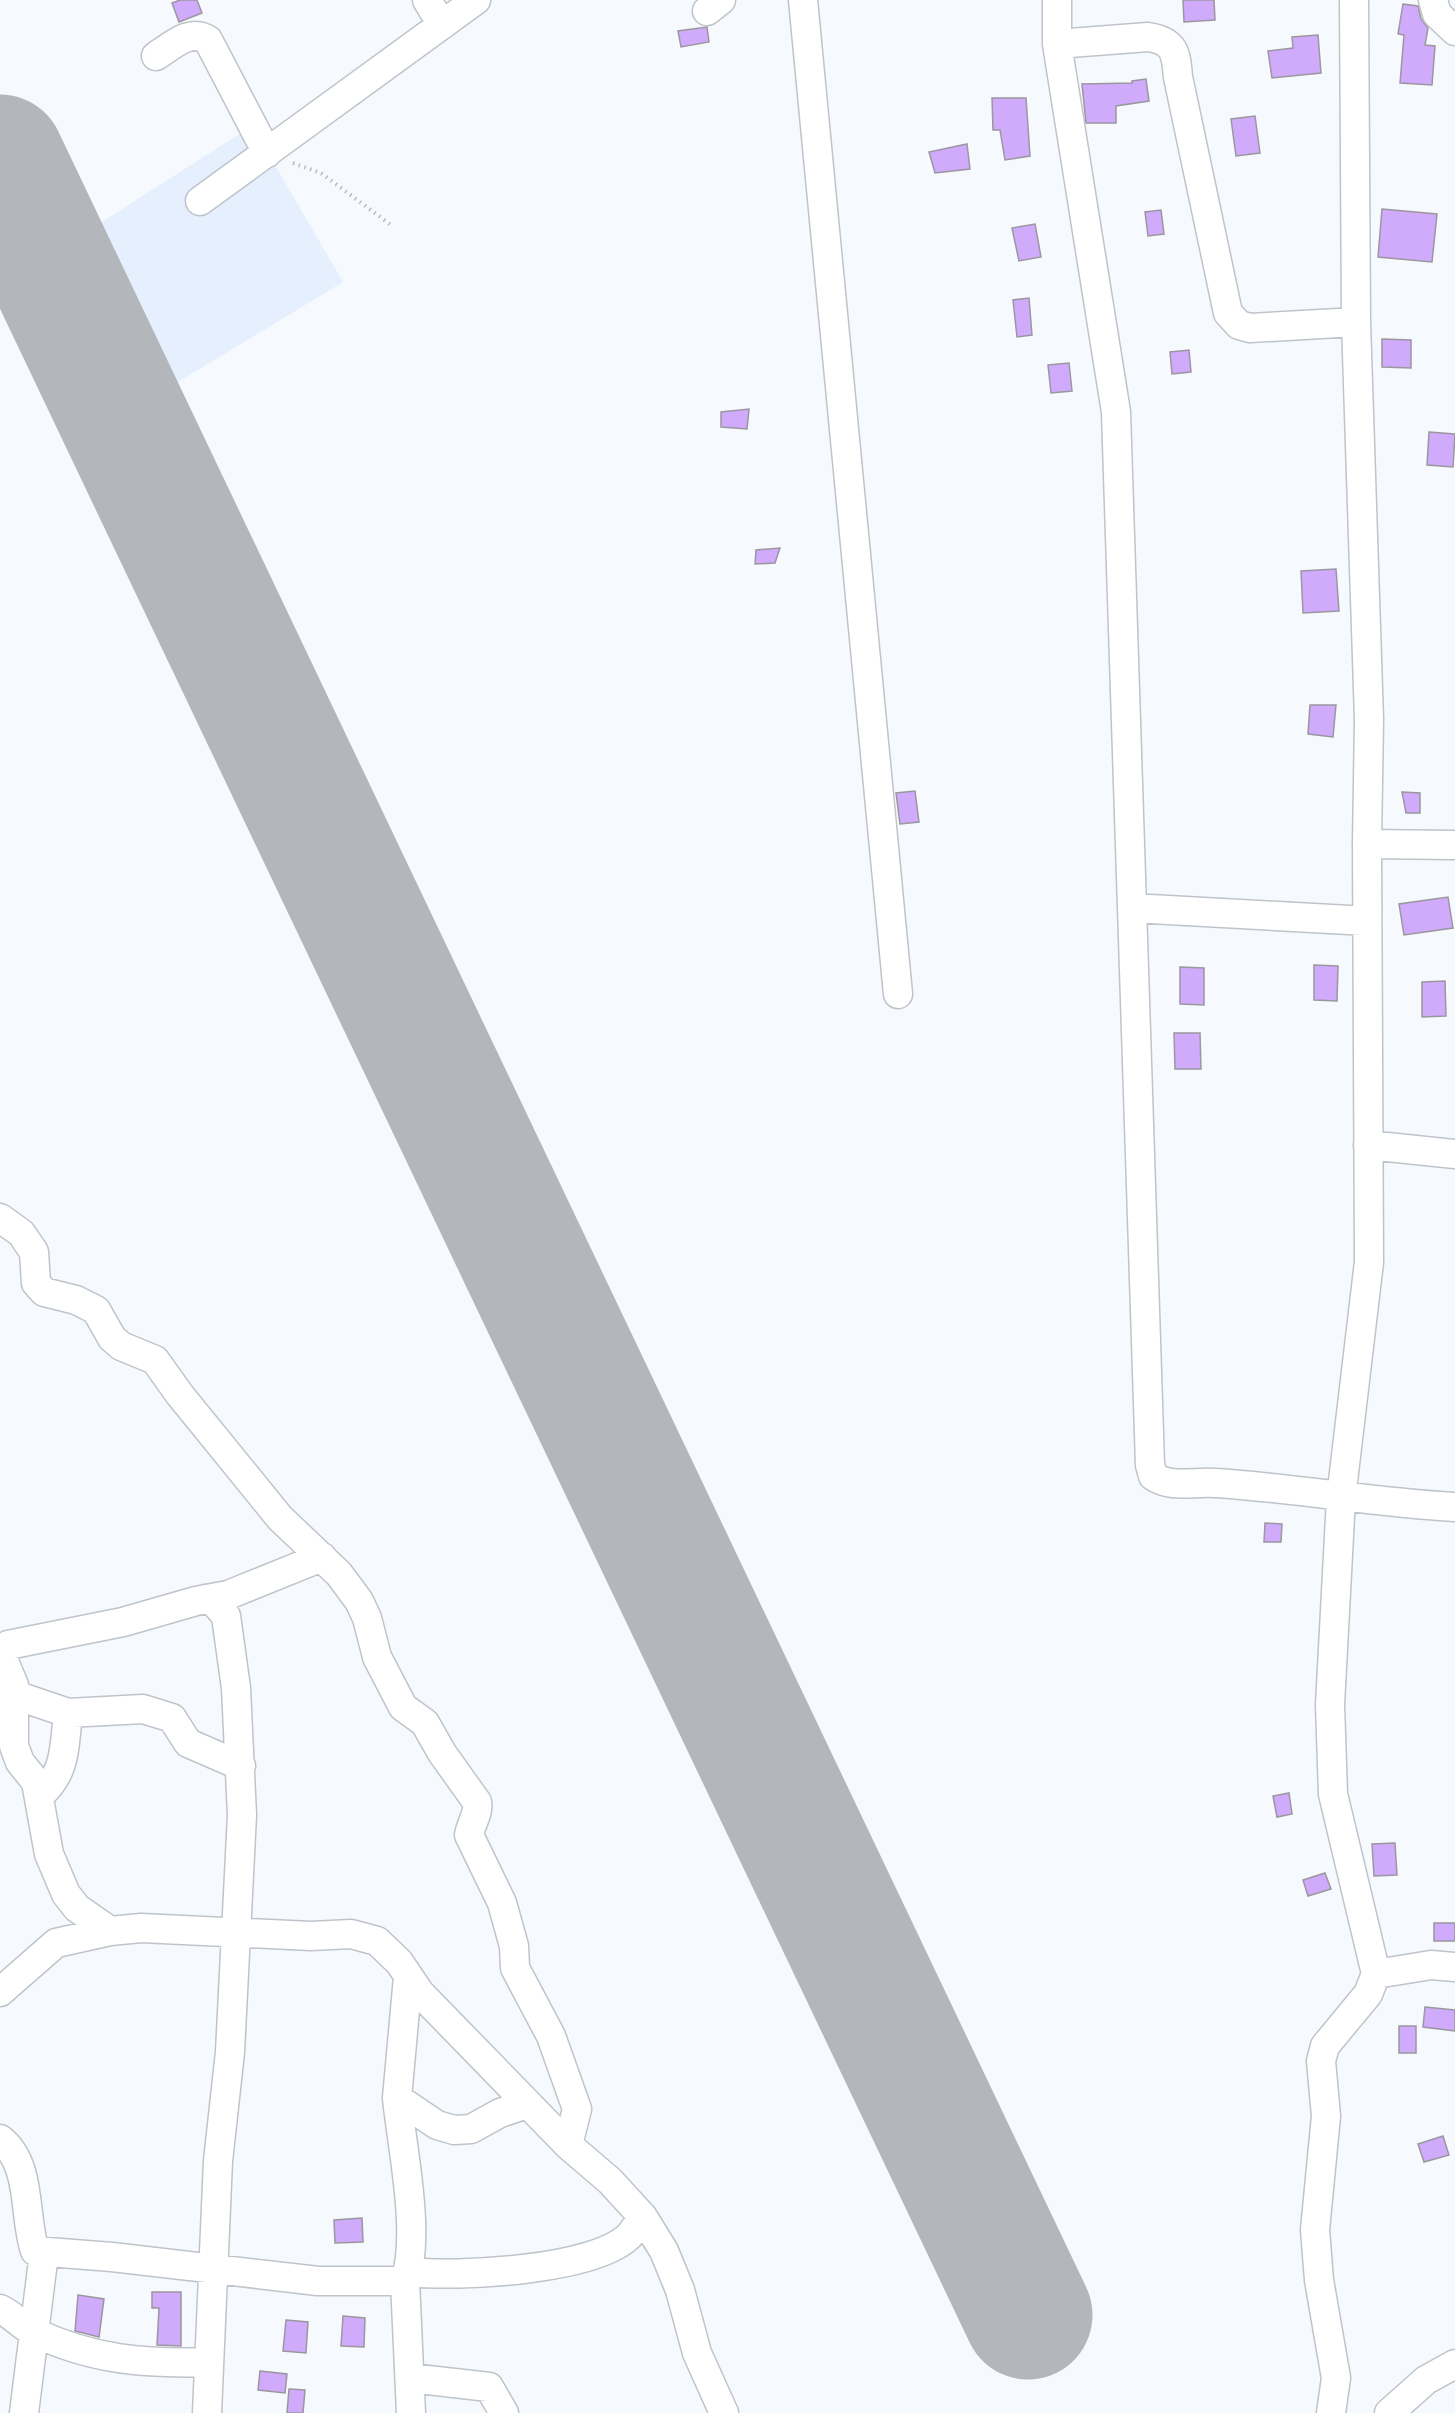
<svg xmlns="http://www.w3.org/2000/svg" width="1455" height="2413" font-family="Jost,sans-serif">
  <style>
    .built { fill: #e5effd }
    .lines { fill: none; stroke-linecap: round; stroke-linejoin: round }
    .runway { stroke: #b3b6ba; stroke-width: 129 }
    .building { fill: #d0aafb; stroke: #9b979f; stroke-width: 1.5 }
    .minor-casing { stroke: #bfc4cb; stroke-width: 31 }
    .path { stroke: #b8bbc0; stroke-width: 4; stroke-dasharray: 1.5 4.5; stroke-linecap: butt }
    .minor { stroke: #fff; stroke-width: 28 }
  </style>
  <rect width="100%" height="100%" fill="#f6f9fe"/>
  <!-- built -->
  <path class="built" d="M252,126L343,282L150,399L72,241Z"/>
  <g class="lines">
    <!-- runway -->
    <path class="runway" d="M0,159L1028,2315"/>
  </g>
  <!-- building -->
  <path class="building" d="M180,0H197L202,13L179,22L172,3Z
    M1183,0H1214L1215,20L1184,22Z
    M1403,4L1418,6L1421,19L1428,28L1425,45L1435,46L1432,85L1400,83L1404,35L1398,34Z
    M707,27L709,42L681,47L678,31Z
    M1318,35L1321,73L1272,78L1268,51L1293,48L1292,37Z
    M1146,79L1149,101L1116,106V123H1086L1082,84L1132,83V81Z
    M992,98H1026L1030,156L1005,160L1000,130H993Z
    M1255,116L1260,153L1236,156L1231,119Z
    M967,144L970,169L935,173L929,152Z
    M1382,209L1437,214L1432,262L1378,257Z
    M1161,210L1164,234L1148,236L1145,212Z
    M1035,224L1041,257L1019,261L1012,228Z
    M1029,298L1032,335L1017,337L1013,300Z
    M1382,339L1411,340V368L1382,367Z
    M1189,350L1191,372L1172,374L1170,352Z
    M1069,363L1072,391L1051,393L1048,365Z
    M749,409L747,429L721,427V412Z
    M1429,432L1455,434L1453,467L1427,465Z
    M780,548L775,563L755,564L756,550Z
    M1336,569L1339,611L1303,613L1301,571Z
    M1310,705H1336L1333,737L1308,734Z
    M915,791L919,822L900,824L896,793Z
    M1402,792L1420,793V813H1406Z
    M1448,897L1453,928L1404,935L1399,904Z
    M1314,965L1338,966L1337,1001L1314,1000Z
    M1180,967L1204,968V1005L1180,1004Z
    M1445,981L1446,1016L1422,1017V982Z
    M1174,1033H1200L1201,1069H1175Z
    M1265,1523L1282,1524L1281,1542H1264Z
    M1289,1793L1292,1814L1277,1817L1273,1796Z
    M1395,1843L1397,1875L1374,1876L1372,1844Z
    M1325,1873L1331,1889L1308,1896L1303,1880Z
    M1434,1923H1455V1941H1434Z
    M1425,2007L1455,2010V2031L1423,2027Z
    M1399,2026H1416V2053H1399Z
    M1443,2136L1449,2155L1424,2162L1418,2144Z
    M362,2218L363,2242L335,2243L334,2220Z
    M152,2292H181V2346L157,2345L159,2308H152Z
    M78,2295L104,2299L99,2337L75,2331Z
    M343,2316L365,2318L364,2347L341,2346Z
    M286,2320L308,2322L306,2353L283,2351Z
    M260,2371L287,2374L285,2393L258,2390Z
    M289,2389L305,2390L303,2413H287Z"/>
  <g class="lines">
    <defs>
      <path id="minor" d="M427,0L442,25
        M803,0L898,994
        M1057,0V44L1116,412L1150,1465L1153,1476C1172,1489 1194,1481 1216,1483C1296,1488 1375,1503 1455,1507
        M1433,0L1437,14L1455,31
        M707,11L721,0
        M1057,44L1148,37C1175,41 1176,53 1178,77L1228,313L1239,325L1250,328L1356,322
        M156,56C172,46 190,28 208,40L267,153
        M200,201L476,0
        M1367,844L1455,845
        M1132,908L1367,921
        M1368,1145L1455,1154
        M0,1218L21,1233L34,1252L36,1283L44,1292L76,1300L96,1310L112,1338L121,1346L155,1360L180,1395L280,1518L339,1574L359,1601L367,1618L377,1657L403,1707L425,1723L442,1753L477,1802C479,1814 471,1823 469,1835L502,1903L514,1946L515,1968L551,2036L577,2109L568,2145
        M205,1599L215,1603L226,1616L236,1688L242,1815L230,2052L218,2161L207,2413
        M0,1651L8,1645L123,1622L196,1601L228,1595L322,1557
        M0,1652L14,1685V1746L20,1762L36,1782L49,1854L66,1894L77,1908L110,1931L141,1928L311,1936L351,1934L377,1941L399,1962L420,1993L568,2145L610,2181L643,2217L664,2251L680,2290L697,2353L724,2413
        M15,1695L68,1713L143,1709L172,1718L188,1743L241,1766
        M39,1796C67,1772 64,1747 68,1713
        M1376,1974L1431,1965L1455,1967
        M408,1977L397,2098L437,2125L454,2130L471,2129L500,2113L527,2104
        M0,1992L56,1943L110,1931
        M397,2098C402,2148 421,2234 405,2281
        M0,2139C33,2165 23,2216 35,2251L112,2257L318,2281H405L411,2413
        M408,2272C457,2277 593,2271 629,2236C634,2231 638,2223 643,2217
        M0,2309C12,2314 21,2326 34,2332C92,2360 146,2364 209,2362
        M410,2378L489,2387L504,2413
        M24,2413L44,2253
        M1331,2413L1336,2378L1319,2280L1315,2230L1326,2116L1321,2061L1325,2046L1368,1994L1376,1974L1333,1794L1330,1705L1341,1498L1369,1262L1367,844L1369,720L1356,322L1354,0
        M1389,2413L1426,2380L1455,2364"/>
    </defs>
    <!-- minor casing -->
    <use href="#minor" class="minor-casing"/>
    <!-- path -->
    <path class="path" d="M293,163L321,173L391,225"/>
    <!-- minor -->
    <use href="#minor" class="minor"/>
  </g>
</svg>
